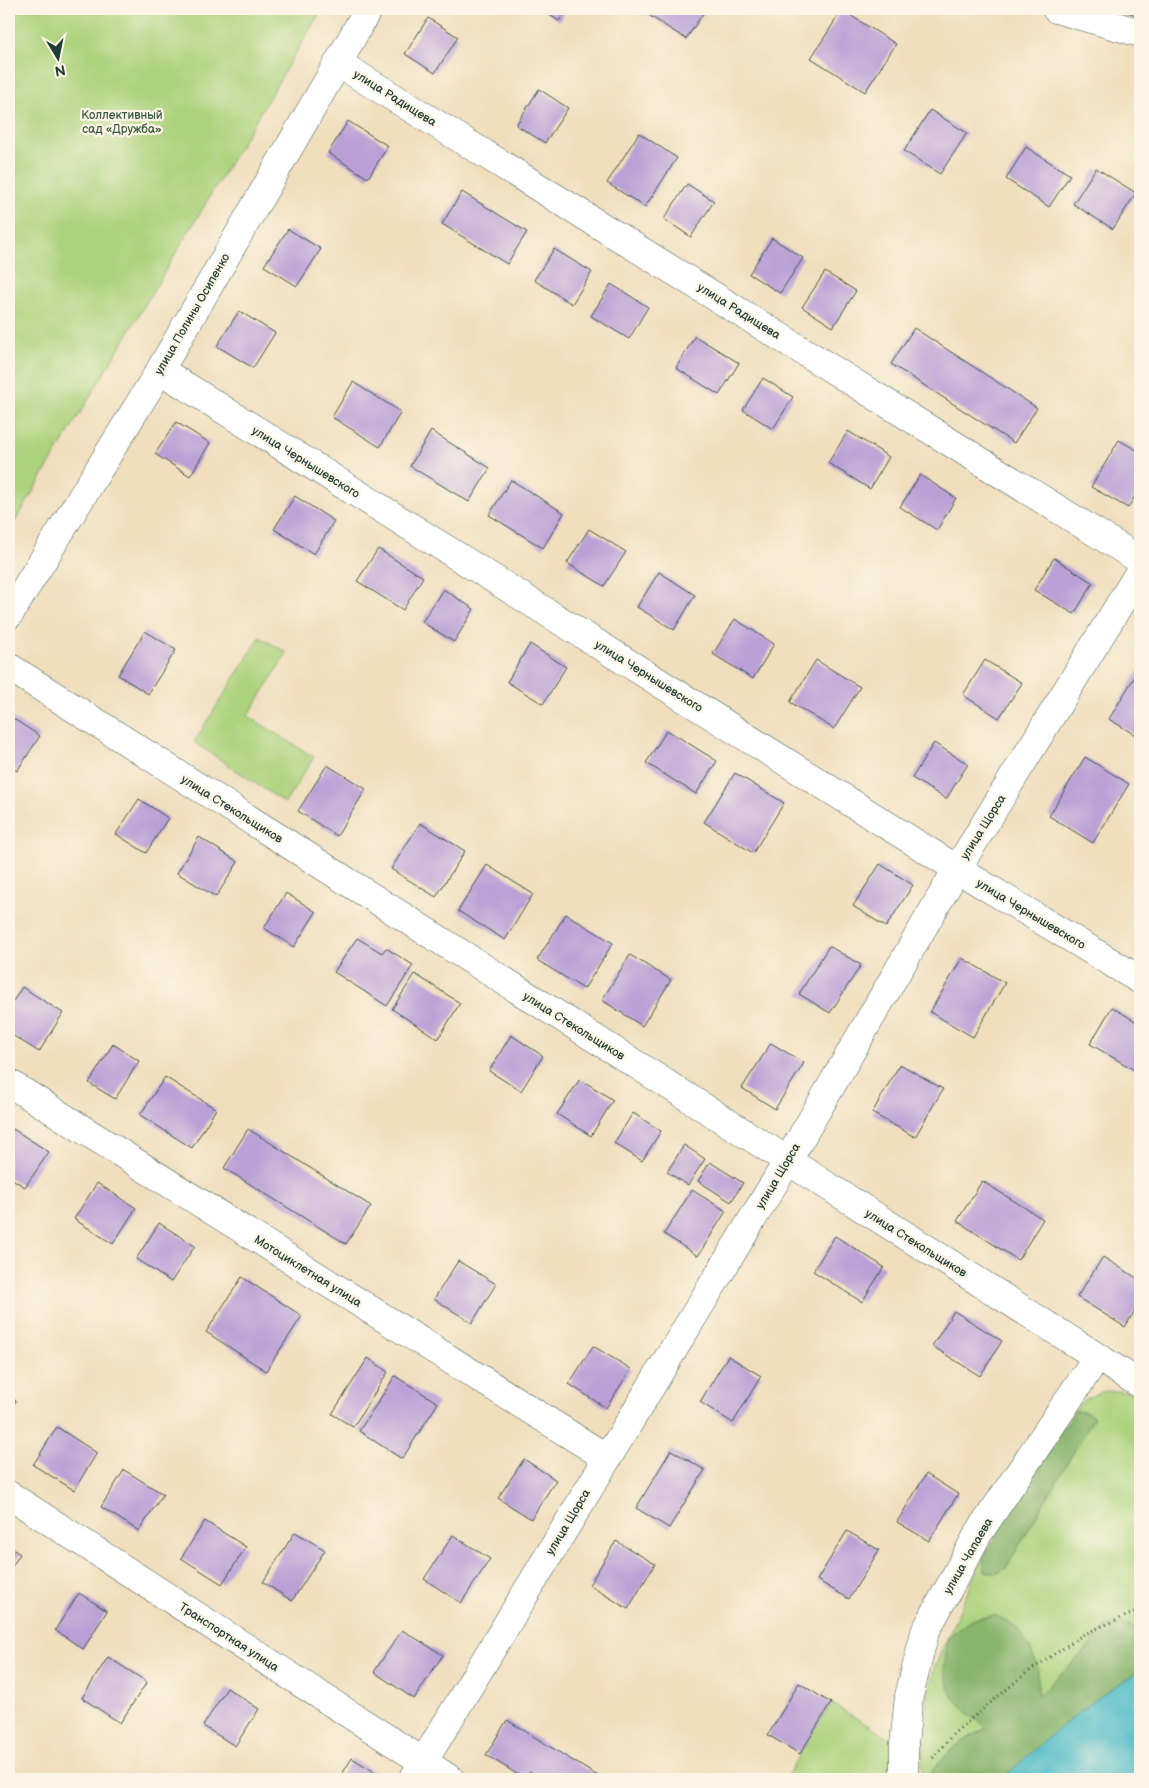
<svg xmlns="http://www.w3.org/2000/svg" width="1149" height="1788" font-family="'Balsamiq Sans',sans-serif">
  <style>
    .green { fill: #abd27c; stroke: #658858 }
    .forest { fill: #88b46c; stroke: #547850 }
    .water { fill: #4fbcc7; stroke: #377c7e }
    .building { fill: #baa0d6 }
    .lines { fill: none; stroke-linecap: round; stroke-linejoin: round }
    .minor-casing { stroke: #3e5549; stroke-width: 29 }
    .path { stroke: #3e5549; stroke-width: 3; stroke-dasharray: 1 4; stroke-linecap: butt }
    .minor { stroke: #fff; stroke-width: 28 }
    .labels { text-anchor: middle; stroke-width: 4.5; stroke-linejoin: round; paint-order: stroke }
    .street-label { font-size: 12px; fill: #1f3d34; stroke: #fcf5e5 }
    .park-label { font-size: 12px; fill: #3b5b42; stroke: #fcf5e5 }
  </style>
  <rect width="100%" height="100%" fill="#fcf5e5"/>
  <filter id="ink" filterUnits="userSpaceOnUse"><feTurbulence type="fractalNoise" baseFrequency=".02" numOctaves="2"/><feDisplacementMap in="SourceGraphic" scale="10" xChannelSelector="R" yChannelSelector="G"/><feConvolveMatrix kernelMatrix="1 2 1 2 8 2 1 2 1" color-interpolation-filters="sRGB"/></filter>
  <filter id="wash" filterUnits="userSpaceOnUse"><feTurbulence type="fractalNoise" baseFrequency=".0096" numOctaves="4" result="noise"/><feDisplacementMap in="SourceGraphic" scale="20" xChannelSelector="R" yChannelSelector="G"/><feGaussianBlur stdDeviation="1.12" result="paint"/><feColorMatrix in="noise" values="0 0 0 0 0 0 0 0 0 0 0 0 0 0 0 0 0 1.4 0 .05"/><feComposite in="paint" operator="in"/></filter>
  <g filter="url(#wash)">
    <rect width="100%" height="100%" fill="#f0debd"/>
    <!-- green -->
    <path class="green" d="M9,9H322L9,532Z
      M260,637L287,653L248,716L314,757L285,803L194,742Z
      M1104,1391H1121L1140,1393V1631L1124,1623L1105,1627L1088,1648L1037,1697L995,1615L971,1620L948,1637L969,1714L988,1727C961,1741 943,1753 927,1779H922L923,1738L927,1698L935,1666L983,1557L985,1571L996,1574L1006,1568L1094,1417L1086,1412L1074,1411L1085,1399Z
      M831,1703L894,1741V1779H785Z"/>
    <!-- forest -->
    <path class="forest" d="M1074,1411L1086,1412L1094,1417L1006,1568L996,1574L985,1571L983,1557L1016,1500Z
      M995,1615L1018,1629L1031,1650L1038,1670V1696L1088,1648L1105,1627L1124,1623L1140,1631V1671C1089,1700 1045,1740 1002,1779H927C943,1753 961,1741 987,1728L969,1714L952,1696L944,1669L948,1637L971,1620Z"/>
    <!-- water -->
    <path class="water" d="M1140,1671V1779H1002C1045,1740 1089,1700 1140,1671Z"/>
    <g id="blocks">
      <!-- building -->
      <path class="building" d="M540,9H567L559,21Z
        M650,9H706L686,39L647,14Z
        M1116,9H1140V16Z
        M842,10L896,44L865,92L811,58Z
        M428,18L458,37L435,73L405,54Z
        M539,89L568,108L545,143L516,125Z
        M930,110L967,133L940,174L904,151Z
        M348,121L388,146L368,178L328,153Z
        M639,133L677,158L645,207L607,183Z
        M1026,147L1070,175L1049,207L1006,179Z
        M1096,168L1136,193L1113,229L1073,204Z
        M687,184L714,201L691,237L664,219Z
        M462,192L527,232L507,264L442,224Z
        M288,229L321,249L297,286L264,266Z
        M772,238L803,258L780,293L749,274Z
        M554,249L592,272L572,304L534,280Z
        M825,272L856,291L833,327L802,307Z
        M611,284L648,307L629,339L591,316Z
        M239,311L275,333L253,368L217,346Z
        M914,328L1037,408L1014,443L891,364Z
        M695,336L739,363L719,395L676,368Z
        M763,378L793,397L773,429L743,410Z
        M353,382L401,412L380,447L332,417Z
        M176,422L210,443L190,476L155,454Z
        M431,431L490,468L469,502L410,466Z
        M848,431L889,457L870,489L828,463Z
        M1119,440L1140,452V487L1128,508L1091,487Z
        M920,475L956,498L937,530L900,507Z
        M511,480L564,513L543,548L489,515Z
        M295,496L334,521L314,554L274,529Z
        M589,529L626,552L604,586L567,563Z
        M378,549L423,577L403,610L357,581Z
        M1054,558L1093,583L1074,614L1034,590Z
        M659,572L695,595L674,630L637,607Z
        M443,589L474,609L454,642L422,622Z
        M735,619L774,644L753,679L713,654Z
        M145,631L176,650L148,694L118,675Z
        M530,644L566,667L543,704L507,682Z
        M816,660L860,687L834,729L790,702Z
        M985,660L1022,683L999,718L963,695Z
        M1140,668V738L1109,719Z
        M9,716L40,736L17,771L9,766Z
        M667,730L717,761L696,794L646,763Z
        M934,743L968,764L946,799L912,778Z
        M1085,757L1129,784L1093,843L1049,816Z
        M327,765L366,789L337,836L298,811Z
        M735,773L784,803L753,853L704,822Z
        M139,799L168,818L146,853L116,834Z
        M420,823L465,851L436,897L391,869Z
        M199,837L238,862L216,897L177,873Z
        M880,864L913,885L886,927L853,906Z
        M487,865L533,894L505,940L458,911Z
        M286,893L316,912L294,947L264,928Z
        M566,914L613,943L584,989L537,960Z
        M357,938L382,953L386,948L413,965L387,1006L334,972Z
        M829,946L861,965L830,1013L799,994Z
        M630,955L671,980L642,1026L602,1000Z
        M962,958L1005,983L973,1037L930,1012Z
        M415,974L460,1003L438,1039L392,1009Z
        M22,987L63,1013L39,1052L9,1033V1008Z
        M1112,1007L1140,1024V1063L1136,1071L1090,1044Z
        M511,1035L543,1056L521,1091L489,1071Z
        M771,1043L804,1063L775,1109L742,1088Z
        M113,1044L139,1061L115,1099L89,1083Z
        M900,1064L943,1089L915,1137L872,1113Z
        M165,1077L216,1109L192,1148L140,1115Z
        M580,1079L613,1100L591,1136L557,1114Z
        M633,1113L661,1131L642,1161L614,1143Z
        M13,1129L49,1152L25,1187L9,1177V1135Z
        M248,1129L371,1206L346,1244L224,1168Z
        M684,1145L705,1159L688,1185L667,1172Z
        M710,1162L743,1183L731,1202L698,1181Z
        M982,1181L1043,1219L1018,1260L957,1221Z
        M97,1183L136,1208L113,1244L74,1219Z
        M692,1190L726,1211L698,1256L664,1234Z
        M159,1223L195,1246L171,1282L136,1259Z
        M835,1236L884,1267L862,1302L813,1271Z
        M1103,1257L1140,1280V1302L1125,1327L1077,1297Z
        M458,1261L496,1284L472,1323L434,1299Z
        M242,1277L302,1316L266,1371L206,1332Z
        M954,1311L1002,1341L980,1376L932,1346Z
        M593,1346L631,1369L606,1408L569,1384Z
        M728,1356L761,1376L733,1423L700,1402Z
        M368,1358L388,1372L353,1427L332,1414Z
        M395,1376L438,1403L402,1459L359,1431Z
        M9,1396L16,1401L9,1413Z
        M57,1427L97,1453L74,1490L33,1465Z
        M671,1450L705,1470L669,1528L636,1508Z
        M524,1459L556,1480L531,1519L498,1498Z
        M124,1470L163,1494L139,1531L101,1507Z
        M926,1474L958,1494L929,1541L897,1522Z
        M205,1521L246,1547L222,1584L181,1558Z
        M847,1531L879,1550L849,1599L817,1580Z
        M295,1532L325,1550L292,1601L263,1582Z
        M453,1535L490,1559L461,1603L424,1579Z
        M616,1541L655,1564L628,1609L589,1585Z
        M9,1547L20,1554L9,1571Z
        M79,1593L107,1611L83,1649L55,1630Z
        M402,1630L443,1655L414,1699L374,1672Z
        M108,1657L147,1682L120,1723L82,1698Z
        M799,1683L831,1703L800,1754L768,1735Z
        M227,1688L259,1709L235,1746L203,1726Z
        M507,1720L591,1772L604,1779H541L530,1772L525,1779L486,1755Z
        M352,1758L386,1779H339Z"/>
    </g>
  </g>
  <g filter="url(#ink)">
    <use href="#blocks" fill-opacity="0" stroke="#3e5549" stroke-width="1"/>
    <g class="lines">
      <defs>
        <path id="minor" d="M1056,9L1140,33
          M338,63L1140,560
          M160,370L957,869L1140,980
          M9,615L160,370L338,63L368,9
          M9,667L1140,1384
          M9,1083L607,1458
          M9,1495L450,1779
          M413,1779L787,1162L957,869L1140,571
          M904,1779V1744L909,1696L925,1632L978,1534L1097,1357"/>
      </defs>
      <!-- minor casing -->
      <use href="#minor" class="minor-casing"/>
      <!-- path -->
      <path class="path" d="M933,1758L953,1734L1025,1674L1084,1634L1140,1610"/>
      <!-- minor -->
      <use href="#minor" class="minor"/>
    </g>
  </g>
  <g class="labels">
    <!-- street labels -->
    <g class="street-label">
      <text transform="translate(395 98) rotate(32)" y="4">улица Радищева</text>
      <text transform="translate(739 311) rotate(32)" y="4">улица Радищева</text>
      <text transform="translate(192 314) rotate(-60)" y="4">улица Полины Осипенко</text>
      <text transform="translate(306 462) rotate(32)" y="4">улица Чернышевского</text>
      <text transform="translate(649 676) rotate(32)" y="4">улица Чернышевского</text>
      <text transform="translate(232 809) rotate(32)" y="4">улица Стекольщиков</text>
      <text transform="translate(983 827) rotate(-58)" y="4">улица Щорса</text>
      <text transform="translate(1031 914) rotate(31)" y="4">улица Чернышевского</text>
      <text transform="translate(574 1026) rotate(32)" y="4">улица Стекольщиков</text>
      <text transform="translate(778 1176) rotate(-59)" y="4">улица Щорса</text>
      <text transform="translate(916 1243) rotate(32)" y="4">улица Стекольщиков</text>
      <text transform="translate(308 1271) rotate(32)" y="4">Мотоциклетная улица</text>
      <text transform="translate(568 1522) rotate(-59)" y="4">улица Щорса</text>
      <text transform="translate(968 1556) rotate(-60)" y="4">улица Чапаева</text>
      <text transform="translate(229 1637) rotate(33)" y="4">Транспортная улица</text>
    </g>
    <!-- park labels -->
    <g class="park-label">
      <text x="122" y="119">Коллективный<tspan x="122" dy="14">сад «Дружба»</tspan></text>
    </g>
  </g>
  <!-- margin -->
  <rect width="1149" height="1788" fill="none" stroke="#fcf5e5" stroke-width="30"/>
  <!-- north arrow -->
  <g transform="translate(58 58) rotate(170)" stroke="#fcf5e5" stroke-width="4" paint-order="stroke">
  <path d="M0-4L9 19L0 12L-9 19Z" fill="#1f3d34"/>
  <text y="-8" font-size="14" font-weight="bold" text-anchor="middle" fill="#1f3d34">N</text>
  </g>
</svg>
